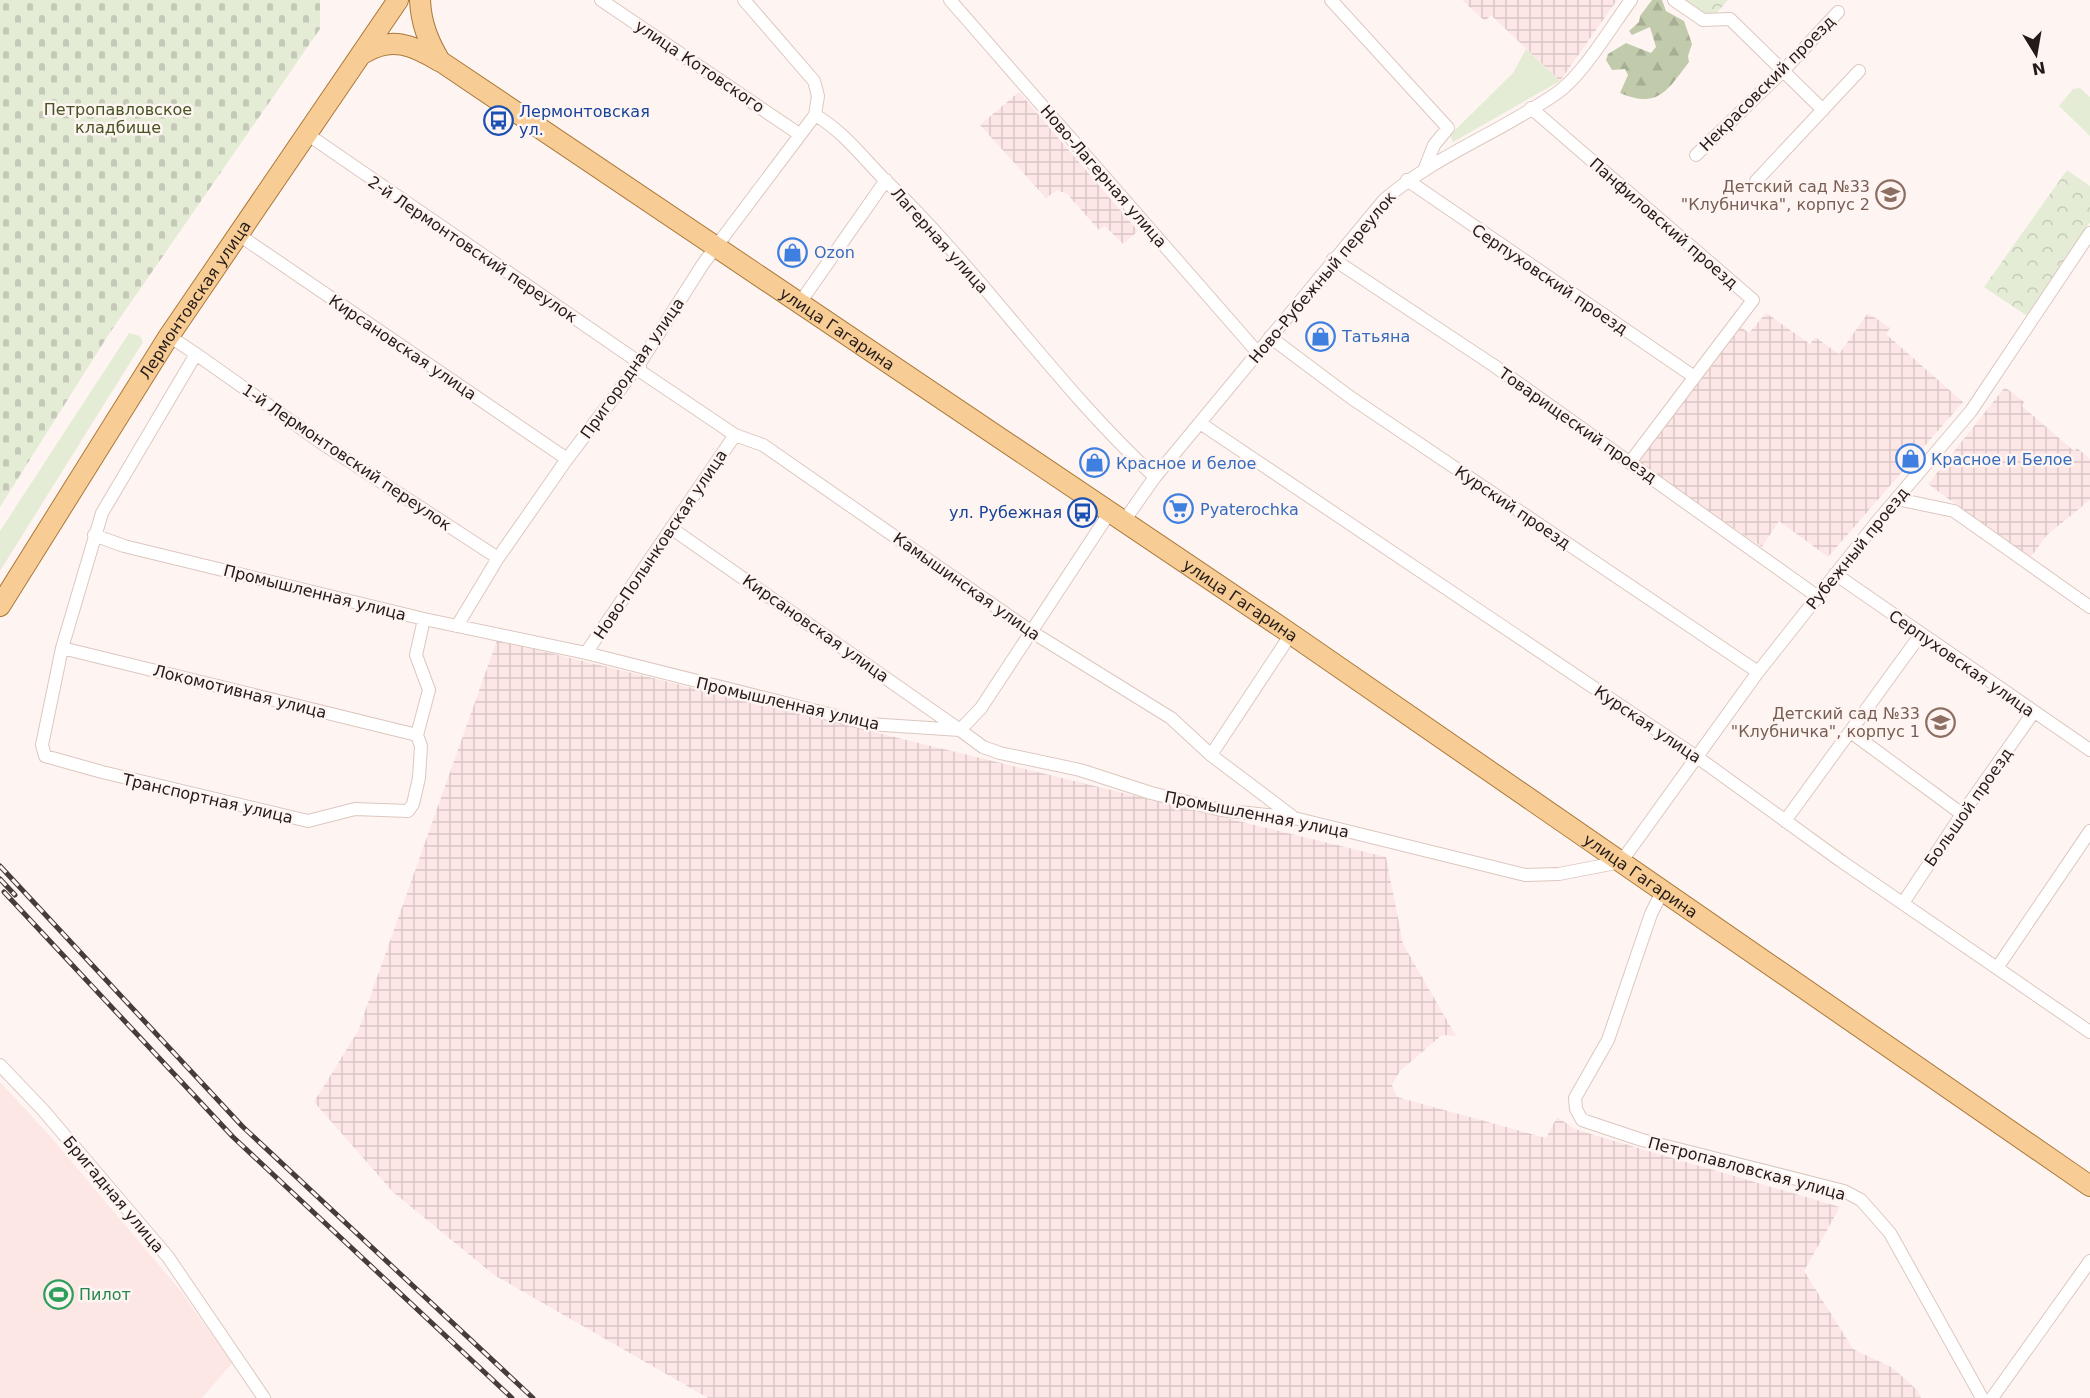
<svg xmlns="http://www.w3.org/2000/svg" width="2090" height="1398" font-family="'DejaVu Sans',sans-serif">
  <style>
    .commercial { fill: #fde7e5 }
    .industrial { fill: url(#industrial-grid) }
    .grass { fill: #e5ecd6 }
    .forest { fill: url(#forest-firs) }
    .cemetery { fill: url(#cemetery-stones) }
    .park { fill: url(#park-crowns) }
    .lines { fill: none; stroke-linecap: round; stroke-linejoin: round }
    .minor-casing { stroke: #dcc7bf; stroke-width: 14 }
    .primary-casing { stroke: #aa793b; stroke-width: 22 }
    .minor { stroke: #fff; stroke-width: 12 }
    .primary { stroke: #f8cd95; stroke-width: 20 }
    .rail-casing { stroke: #453d3a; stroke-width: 5 }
    .rail { stroke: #fef5f2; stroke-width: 3; stroke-dasharray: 9; stroke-linecap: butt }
    .labels { text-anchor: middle; stroke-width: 5; stroke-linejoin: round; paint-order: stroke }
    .street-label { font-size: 16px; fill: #231b19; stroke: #fef5f2 }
    .park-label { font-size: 16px; fill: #475422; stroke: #fef5f2 }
    .transit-label { font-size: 16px; fill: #164399; stroke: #fef5f2; text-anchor: start }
    .education-label { font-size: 16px; fill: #785e54; stroke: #fef5f2; text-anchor: end }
    .shop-label { font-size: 16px; fill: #366cbe; stroke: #fef5f2; text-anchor: start }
    .leisure-label { font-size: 16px; fill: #27864d; stroke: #fef5f2; text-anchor: start }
  </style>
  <defs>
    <pattern id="industrial-grid" width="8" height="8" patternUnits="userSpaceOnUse" patternTransform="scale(1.5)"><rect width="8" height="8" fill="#fde7e6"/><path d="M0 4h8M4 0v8" fill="none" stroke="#d9c6c5"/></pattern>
    <pattern id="forest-firs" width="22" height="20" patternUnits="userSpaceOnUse" patternTransform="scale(1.5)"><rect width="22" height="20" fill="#c1cbac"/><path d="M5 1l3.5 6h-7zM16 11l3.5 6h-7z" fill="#a6ae93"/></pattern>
    <pattern id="cemetery-stones" width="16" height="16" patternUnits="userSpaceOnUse" patternTransform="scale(1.5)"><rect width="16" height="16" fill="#e5ecd6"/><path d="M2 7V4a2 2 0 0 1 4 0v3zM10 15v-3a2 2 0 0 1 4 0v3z" fill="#c4cab7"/></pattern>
    <pattern id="park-crowns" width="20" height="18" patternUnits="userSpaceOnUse" patternTransform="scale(1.5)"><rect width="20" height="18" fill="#e5ecd6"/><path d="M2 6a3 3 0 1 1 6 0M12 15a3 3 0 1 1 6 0" fill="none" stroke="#c4cab7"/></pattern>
  </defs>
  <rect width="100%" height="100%" fill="#fef5f2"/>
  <!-- commercial -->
  <path class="commercial" d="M0,1082L50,1136L180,1290L232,1363L202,1398H0Z"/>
  <!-- industrial -->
  <path class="industrial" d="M1462,0H1617L1560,81L1491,15L1485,21Z
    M1019,92L1138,231L1123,244L1105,226L1099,230L1067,194L1057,190L1046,198L980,125Z
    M1766,313L1810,344L1815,337L1839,354L1868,313L1890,328L1886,334L1963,402L1828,557L1779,521L1762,547L1637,463L1741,327L1749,333Z
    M2005,387L2024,402L2022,406L2074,451L2077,448L2090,459V500L2047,535L2030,558L1928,484Z
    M497,640L1386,857L1403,944L1456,1036L1442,1035L1400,1071L1392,1085L1397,1097L1546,1138L1557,1117L1575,1129L1594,1135L1840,1207L1804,1271L1853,1349L1893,1368L1918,1391L1921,1398H708L494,1275L393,1192L314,1102L358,1031Z"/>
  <!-- grass -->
  <path class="grass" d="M1526,49L1560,81L1453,142L1450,135L1513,73Z
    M2080,88L2090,97V136L2059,106L2073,89Z
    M129,333L140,336L143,342L0,571V531Z"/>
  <!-- forest -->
  <path class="forest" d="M1652,0H1662L1666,11L1684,21L1692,44L1688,56L1689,62C1667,91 1658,109 1620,93L1628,75L1625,69L1612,70L1606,60L1608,54L1626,43L1651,53L1656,47L1650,27L1632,35L1629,31L1639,22L1640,16Z"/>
  <!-- cemetery -->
  <path class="cemetery" d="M0,0H320V29L109,334L0,507Z"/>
  <!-- park -->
  <path class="park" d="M1683,0H1728L1714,16L1703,15Z
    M2067,170L2090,186V222L2027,316L1984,287Z"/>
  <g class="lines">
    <defs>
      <path id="minor" d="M601,0L799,134
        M744,0L814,81L818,96L815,115C842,130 864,159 885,180C982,273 1056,386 1155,477
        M950,0L1258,353
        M1331,0L1448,128L1434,145L1425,168
        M1674,0L1703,20L1730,19L1823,110
        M1531,108L1753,300L1631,461
        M307,134L640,363V371L735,435L763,445L1032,632L1171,718L1211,755L1293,817
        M1696,155L1784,70L1838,12
        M1407,180L1693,376
        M1756,181L1859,71
        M239,235L567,459
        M1333,259L1493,365L1818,597
        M799,304L886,180
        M169,336L196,354L102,513L62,648L42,745L45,756L102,772L308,821L355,809L408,811L413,804L419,778L421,746L417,735L429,690L416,655L424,619
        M1270,337L1350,397L1758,672
        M196,354L326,446L498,558
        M1200,423L1697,757L1841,861L2090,1032
        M1897,499L1954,511L2090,607
        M1124,521L1155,477L1384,200C1436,155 1501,132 1557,93C1583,75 1611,27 1631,0
        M671,528L960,730L981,708L1110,512
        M94,535L124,546L424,619L586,653L868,724L960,730L983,747L1000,753L1080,770L1151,793L1221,810L1294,818L1525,875L1559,874L1621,862L1758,672L1876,523L1971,411L2090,233
        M1835,574L2090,750
        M457,626L498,558L567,459L640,363L703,264L815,115
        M62,648L417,735
        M586,653L735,435
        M1852,733L1962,814
        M1211,755L1291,634
        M1785,821L1921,634
        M1663,890L1651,914L1608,1040L1575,1098L1576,1109L1582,1120L1642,1140L1844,1191L1861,1200L1890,1233L1982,1398
        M1903,903L1962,814L2033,713
        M1997,968L2090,831
        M0,1065L43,1110L168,1257L264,1398
        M1992,1398L2090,1261"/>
      <g id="primary">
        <path id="s1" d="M420,0C421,23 428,41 440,61L1291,634L2090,1186"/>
        <path d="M364,53C391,36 413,45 439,61"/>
        <path id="s2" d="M0,606L167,339L398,0"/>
      </g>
    </defs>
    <!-- minor casing -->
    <use href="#minor" class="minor-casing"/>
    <!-- primary casing -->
    <use href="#primary" class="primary-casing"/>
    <!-- minor -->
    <use href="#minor" class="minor"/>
    <!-- primary -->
    <use href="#primary" class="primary"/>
    <defs>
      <path id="rail" d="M0,866L242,1126L533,1398
        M0,879L15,895
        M4,892L233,1137L512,1398"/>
    </defs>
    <!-- rail casing -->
    <use href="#rail" class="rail-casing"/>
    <!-- rail -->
    <use href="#rail" class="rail"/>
  </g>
  <!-- icons -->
  <defs>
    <symbol id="bus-ring" viewBox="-11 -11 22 22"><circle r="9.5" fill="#fef5f2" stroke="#1a4fb4" stroke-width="1.5"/><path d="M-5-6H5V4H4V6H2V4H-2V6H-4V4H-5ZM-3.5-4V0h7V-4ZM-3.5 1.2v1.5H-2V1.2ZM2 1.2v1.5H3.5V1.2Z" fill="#1a4fb4"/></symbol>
    <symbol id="school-ring" viewBox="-11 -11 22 22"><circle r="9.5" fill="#fef5f2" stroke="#8d6e63" stroke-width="1.5"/><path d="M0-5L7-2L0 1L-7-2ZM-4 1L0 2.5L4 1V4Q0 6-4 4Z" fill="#8d6e63"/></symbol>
    <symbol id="shop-ring" viewBox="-11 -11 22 22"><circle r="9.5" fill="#fef5f2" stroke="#3f7fe0" stroke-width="1.5"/><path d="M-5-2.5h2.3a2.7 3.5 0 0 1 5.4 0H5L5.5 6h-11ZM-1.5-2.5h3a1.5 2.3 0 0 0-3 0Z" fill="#3f7fe0"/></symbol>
    <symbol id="supermarket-ring" viewBox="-11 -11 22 22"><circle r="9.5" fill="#fef5f2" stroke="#3f7fe0" stroke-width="1.5"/><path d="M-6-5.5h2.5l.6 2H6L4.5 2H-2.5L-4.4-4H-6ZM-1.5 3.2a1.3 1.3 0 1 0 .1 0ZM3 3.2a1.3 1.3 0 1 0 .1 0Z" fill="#3f7fe0"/></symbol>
    <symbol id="stadium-ring" viewBox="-11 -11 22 22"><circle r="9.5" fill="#fef5f2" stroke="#2e9e5b" stroke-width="1.5"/><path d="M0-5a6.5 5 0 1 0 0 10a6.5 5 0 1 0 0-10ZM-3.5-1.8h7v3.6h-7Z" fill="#2e9e5b"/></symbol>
  </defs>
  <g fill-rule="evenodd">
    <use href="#bus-ring" x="482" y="104" width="33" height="33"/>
    <use href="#school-ring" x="1874" y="178" width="33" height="33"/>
    <use href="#shop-ring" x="776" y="236" width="33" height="33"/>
    <use href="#shop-ring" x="1304" y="320" width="33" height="33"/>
    <use href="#shop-ring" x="1894" y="442" width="33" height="33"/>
    <use href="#shop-ring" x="1078" y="446" width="33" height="33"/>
    <use href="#supermarket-ring" x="1162" y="492" width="33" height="33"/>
    <use href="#bus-ring" x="1066" y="496" width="33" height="33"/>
    <use href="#school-ring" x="1924" y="706" width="33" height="33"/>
    <use href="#stadium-ring" x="42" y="1278" width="33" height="33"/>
  </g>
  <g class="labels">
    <!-- street labels -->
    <g class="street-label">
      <text transform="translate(700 66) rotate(34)" y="6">улица Котовского</text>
      <text transform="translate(1767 83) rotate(-45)" y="6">Некрасовский проезд</text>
      <text transform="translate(1104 176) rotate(49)" y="6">Ново-Лагерная улица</text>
      <text transform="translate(1664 223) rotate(41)" y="6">Панфиловский проезд</text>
      <text transform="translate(940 240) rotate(48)" y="6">Лагерная улица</text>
      <text transform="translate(473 249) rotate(34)" y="6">2-й Лермонтовский переулок</text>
      <text transform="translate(1322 277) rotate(-50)" y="6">Ново-Рубежный переулок</text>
      <text transform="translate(1550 279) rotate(34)" y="6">Серпуховский проезд</text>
      <text dy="6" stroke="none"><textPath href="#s2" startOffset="363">Лермонтовская улица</textPath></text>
      <text dy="6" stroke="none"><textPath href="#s1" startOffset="544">улица Гагарина</textPath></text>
      <text transform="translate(403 347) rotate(34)" y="6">Кирсановская улица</text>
      <text transform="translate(632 368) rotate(-55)" y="6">Пригородная улица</text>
      <text transform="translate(1578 425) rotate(35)" y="6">Товарищеский проезд</text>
      <text transform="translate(347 457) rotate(34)" y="6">1-й Лермонтовский переулок</text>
      <text transform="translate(1513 507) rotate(34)" y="6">Курский проезд</text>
      <text transform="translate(660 544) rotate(-56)" y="6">Ново-Полынковская улица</text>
      <text transform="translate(1857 548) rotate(-51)" y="6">Рубежный проезд</text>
      <text transform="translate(967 586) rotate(35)" y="6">Камышинская улица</text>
      <text transform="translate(315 592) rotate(14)" y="6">Промышленная улица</text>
      <text dy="6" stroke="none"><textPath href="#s1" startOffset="1030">улица Гагарина</textPath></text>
      <text transform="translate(816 628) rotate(35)" y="6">Кирсановская улица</text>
      <text transform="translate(1962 663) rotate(35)" y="6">Серпуховская улица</text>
      <text transform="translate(240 691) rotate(14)" y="6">Локомотивная улица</text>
      <text transform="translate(788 703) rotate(13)" y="6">Промышленная улица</text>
      <text transform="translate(1648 724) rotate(34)" y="6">Курская улица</text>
      <text transform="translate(208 798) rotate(13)" y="6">Транспортная улица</text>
      <text transform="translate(1968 807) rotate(-55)" y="6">Большой проезд</text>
      <text transform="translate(1257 814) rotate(11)" y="6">Промышленная улица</text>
      <text dy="6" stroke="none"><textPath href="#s1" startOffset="1516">улица Гагарина</textPath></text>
      <text transform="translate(1747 1168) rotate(15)" y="6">Петропавловская улица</text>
      <text transform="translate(114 1194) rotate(50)" y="6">Бригадная улица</text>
    </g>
    <!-- park labels -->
    <g class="park-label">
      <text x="118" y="115">Петропавловское<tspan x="118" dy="18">кладбище</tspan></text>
    </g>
    <!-- transit labels -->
    <g class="transit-label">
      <text x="519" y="117">Лермонтовская<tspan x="519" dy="18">ул.</tspan></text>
      <text x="1062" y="518" text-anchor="end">ул. Рубежная</text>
    </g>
    <!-- education labels -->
    <g class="education-label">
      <text x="1870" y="192">Детский сад №33<tspan x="1870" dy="18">"Клубничка", корпус 2</tspan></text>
      <text x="1920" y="719">Детский сад №33<tspan x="1920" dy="18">"Клубничка", корпус 1</tspan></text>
    </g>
    <!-- shop labels -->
    <g class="shop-label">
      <text x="814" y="258">Ozon</text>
      <text x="1342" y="342">Татьяна</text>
      <text x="1931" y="465">Красное и Белое</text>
      <text x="1116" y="469">Красное и белое</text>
      <text x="1200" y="515">Pyaterochka</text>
    </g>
    <!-- leisure labels -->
    <g class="leisure-label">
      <text x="79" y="1300">Пилот</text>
    </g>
  </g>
  <!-- north arrow -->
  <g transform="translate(2036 54) rotate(169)" stroke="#fef5f2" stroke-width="4.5" paint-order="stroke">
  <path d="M0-4.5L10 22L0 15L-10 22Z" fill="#231b19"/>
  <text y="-9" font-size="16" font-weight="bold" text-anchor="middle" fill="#231b19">N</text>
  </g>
</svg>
